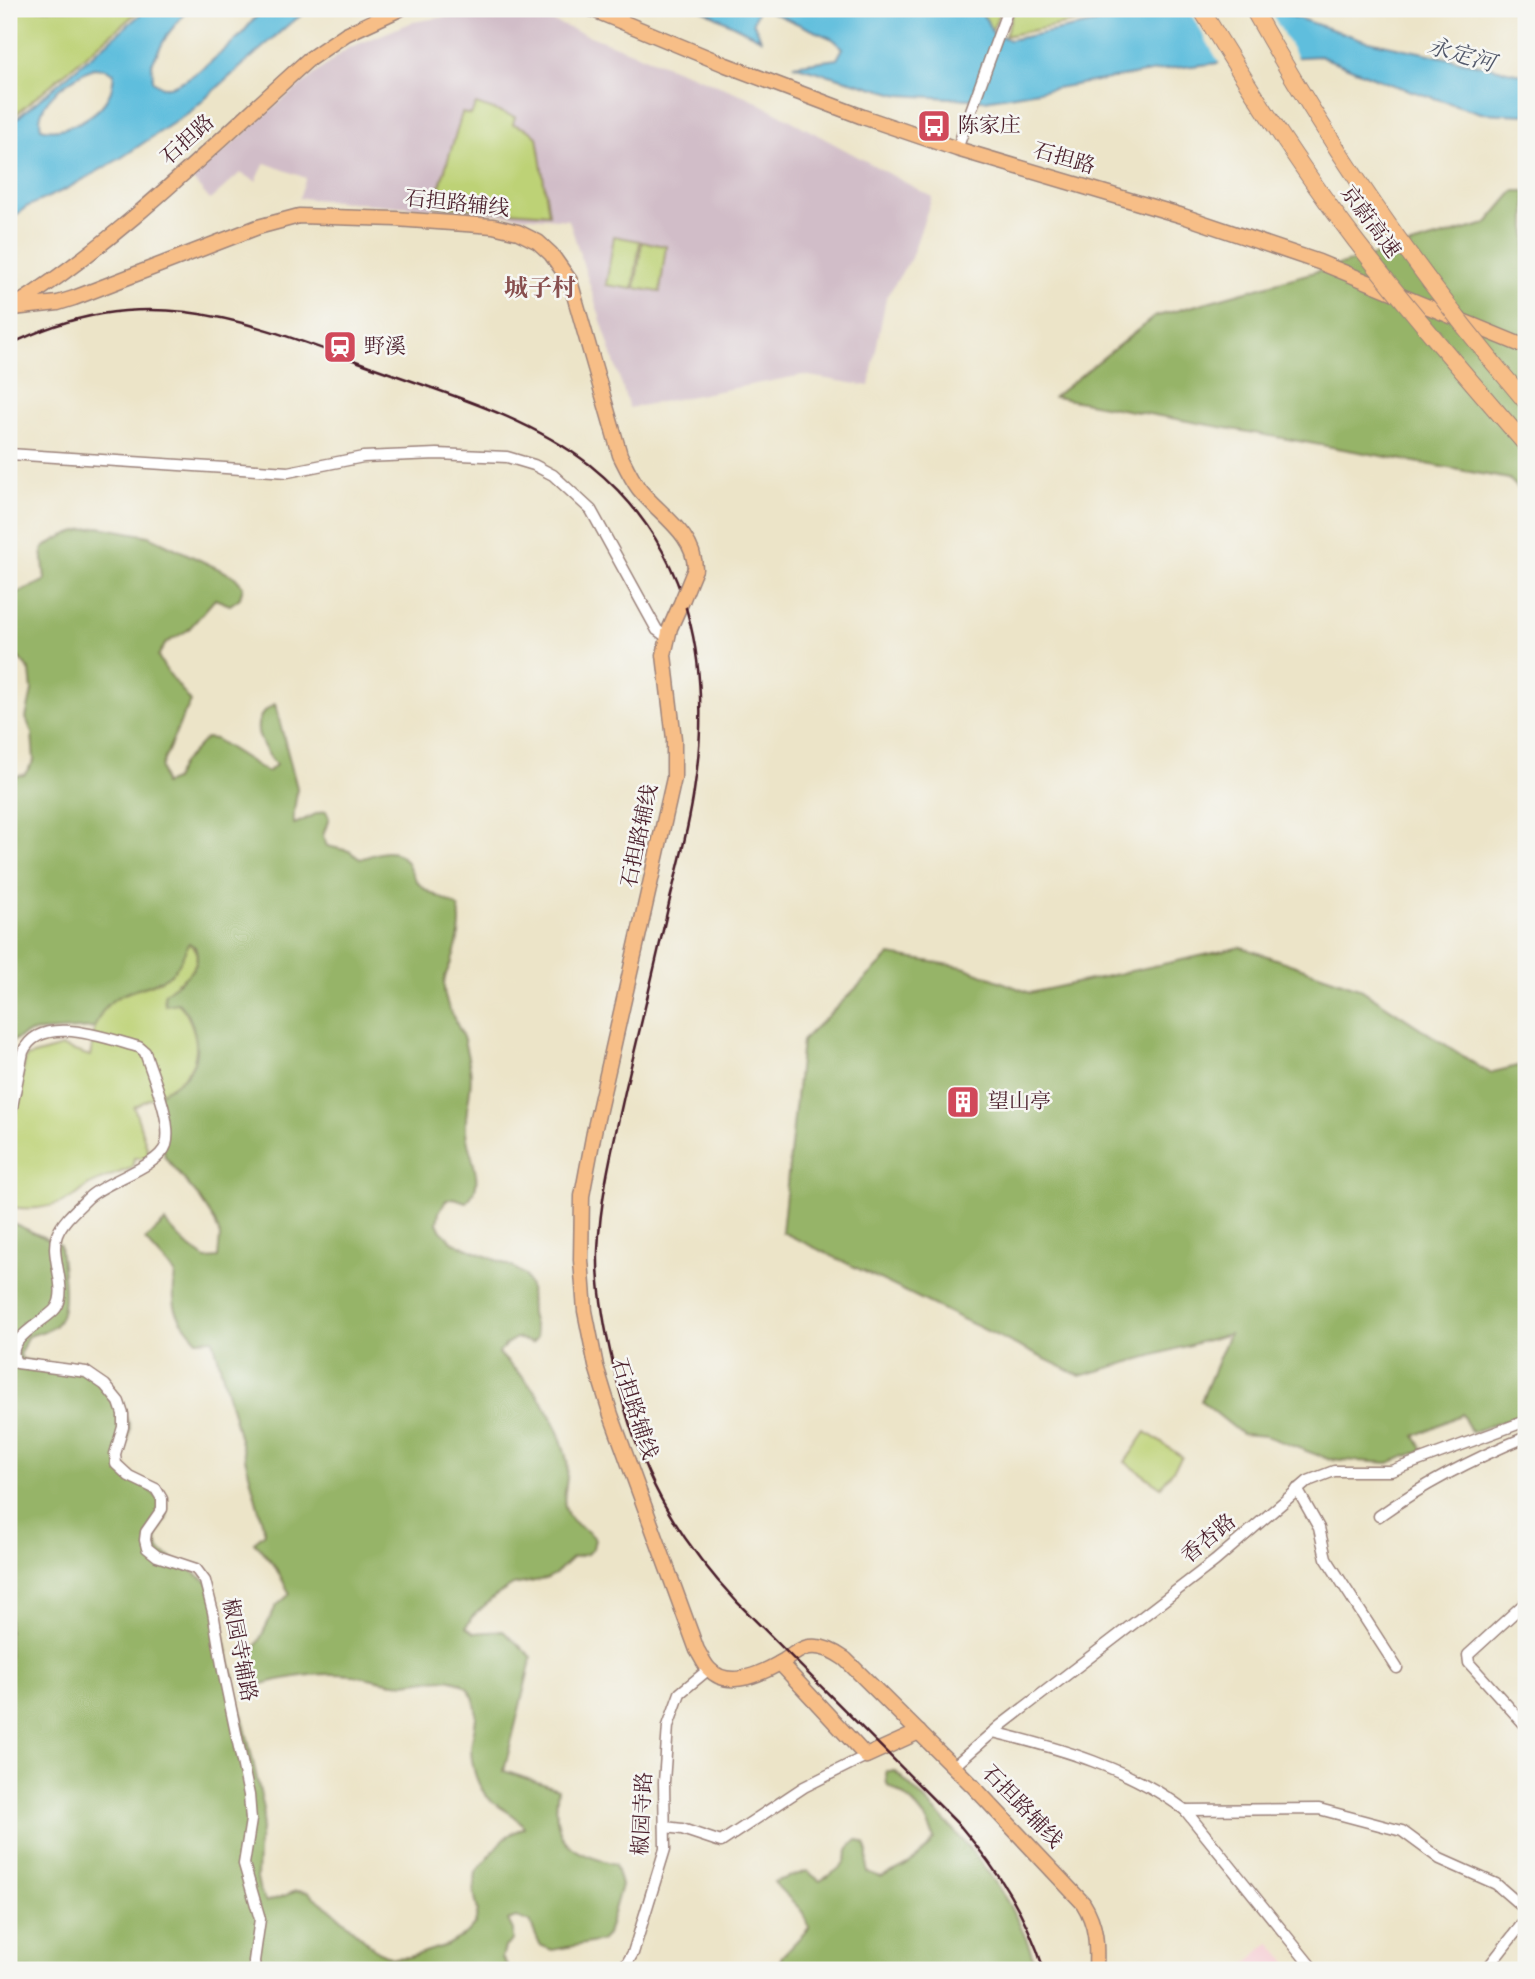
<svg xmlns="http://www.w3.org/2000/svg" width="1535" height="1979" viewBox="0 0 1535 1979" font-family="'Libre Bodoni','Noto Serif SC',serif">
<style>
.built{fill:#f6cfd5}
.industrial{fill:#d1bdc8}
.green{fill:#bdd276;stroke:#847850;stroke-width:2}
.forest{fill:#96b467;stroke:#706a49;stroke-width:2}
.water{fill:#5fbedd;stroke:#546e84;stroke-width:2;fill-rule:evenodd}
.pier{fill:#ece4c8}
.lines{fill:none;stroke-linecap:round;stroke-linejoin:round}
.minor-casing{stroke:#9b827a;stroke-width:13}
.major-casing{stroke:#9b827a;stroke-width:17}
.minor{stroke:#fff;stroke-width:10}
.major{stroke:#f7be87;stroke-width:14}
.rail{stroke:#4a1f2b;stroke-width:2.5}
.major-bridge-casing{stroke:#9b827a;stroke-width:17;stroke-linecap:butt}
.highway-bridge-casing{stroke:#9b827a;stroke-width:18;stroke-linecap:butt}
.major-bridge{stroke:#f7be87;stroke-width:14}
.highway-bridge{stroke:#f7be87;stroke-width:16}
.labels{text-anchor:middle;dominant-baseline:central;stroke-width:5;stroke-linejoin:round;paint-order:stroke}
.poi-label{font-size:21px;fill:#4a1f2b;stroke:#f6f6f2;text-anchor:start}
.street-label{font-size:21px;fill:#4a1f2b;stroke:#f6f6f2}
.water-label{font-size:23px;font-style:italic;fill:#515769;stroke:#f6f6f2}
.quarter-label{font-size:24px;font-weight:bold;fill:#884f4f;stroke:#f6f6f2}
</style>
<rect width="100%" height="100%" fill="#f6f6f2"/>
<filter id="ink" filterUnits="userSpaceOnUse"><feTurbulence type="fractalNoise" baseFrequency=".0143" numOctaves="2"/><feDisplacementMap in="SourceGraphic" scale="14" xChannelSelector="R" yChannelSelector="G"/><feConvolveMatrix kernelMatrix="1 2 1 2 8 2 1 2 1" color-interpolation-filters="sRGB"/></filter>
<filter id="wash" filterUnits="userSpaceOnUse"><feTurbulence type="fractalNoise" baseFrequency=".00686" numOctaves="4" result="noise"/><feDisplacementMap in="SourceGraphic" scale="28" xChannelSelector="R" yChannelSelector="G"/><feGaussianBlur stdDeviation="1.57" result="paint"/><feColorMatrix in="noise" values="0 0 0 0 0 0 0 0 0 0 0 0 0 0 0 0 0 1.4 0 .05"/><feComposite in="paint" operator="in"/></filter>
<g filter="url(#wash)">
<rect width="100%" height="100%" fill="#ece4c8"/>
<path class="built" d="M1270 1942 1293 1970H1240Z"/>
<path class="industrial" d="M476 12 533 14 748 97 932 197 911 258 886 298 869 386 803 375 629 408 569 220 299 198 306 178 265 163 256 181 240 173 210 200 192 179 286 97 348 48 413 22Z"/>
<g class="green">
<path d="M9 9H141L9 120Z"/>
<path d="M977 9H1002L991 32 986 19Z"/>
<path d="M1014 9H1123L1119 13 1005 36Z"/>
<path d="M476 104 515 117 513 124 529 130 537 137 549 214 434 206 462 113 471 115Z"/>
<path d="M614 236 640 241 633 289 606 285Z"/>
<path d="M642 242 666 246 660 292 635 288Z"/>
<path d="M189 943C206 955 191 976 177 983L178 1003C186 1010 191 1022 194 1032 207 1076 164 1090 134 1107L150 1157 134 1158 132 1168C118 1173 104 1178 91 1184 84 1187 80 1194 73 1197 54 1208 30 1210 9 1207V1136L26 1057 62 1047 90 1056C94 1042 92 1027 99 1014 114 988 148 992 169 975 179 967 183 954 189 943Z"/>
<path d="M1146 1432 1182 1457 1161 1487 1125 1462Z"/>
</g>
<g class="forest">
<path d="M1514 191H1526V496L1509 479 1054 397 1154 317 1486 224Z"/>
<path d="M99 527 149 536 234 576 243 586 240 598 230 605 215 599 188 630 166 643 158 656 164 667 191 702 183 716 161 767 164 784 174 780 182 763 206 738 215 739 267 772 276 765C260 744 245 720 275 704L297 788C297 800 292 811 294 824 306 820 314 813 326 811L329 818 323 836 327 846 349 851 360 859C375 854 394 845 406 861 411 869 413 878 420 885 430 895 446 899 458 907 463 922 458 944 452 960 449 969 444 974 444 985 443 1005 458 1022 464 1040 466 1049 468 1058 470 1067 474 1089 464 1109 466 1131 467 1155 489 1182 466 1202L454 1198 446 1200 439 1212 437 1223 441 1231 454 1243 513 1267 525 1275 530 1287 531 1314 537 1337 532 1343 516 1338 506 1344 499 1353C509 1365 520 1373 529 1384 547 1405 562 1435 567 1461 571 1482 557 1499 570 1518 576 1527 589 1529 595 1539L593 1548 587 1554 572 1558 555 1574 546 1579 513 1585 494 1597 472 1617 466 1627 474 1633 503 1631 532 1657 504 1771 558 1789C550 1841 569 1853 615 1864L621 1885 607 1935 601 1941 552 1950 540 1945 530 1922 516 1917 508 1920 513 1930V1940L505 1947 502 1958 511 1970H9V1221L60 1245C61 1265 72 1314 53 1327 46 1332 35 1333 27 1337L20 1354 22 1359C42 1364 67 1366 86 1374 100 1379 128 1414 130 1428 130 1441 122 1453 123 1466L166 1505 167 1517 156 1537 159 1550 208 1582 214 1594 264 1809 258 1851 257 1878 260 1892 266 1902 297 1891 307 1892 333 1911 377 1951 393 1958 409 1957 447 1945 466 1934 475 1924 478 1911 474 1892 476 1872 504 1838 524 1827C514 1809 490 1809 479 1784 474 1774 471 1759 471 1748 473 1729 481 1713 472 1695 458 1667 419 1685 394 1683 380 1681 366 1677 352 1675 321 1672 292 1676 262 1684L255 1678 253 1656 256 1647 276 1606 290 1594 273 1563 254 1542 265 1533 213 1339 197 1340C174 1315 171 1306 175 1273L145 1240 165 1222 186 1245 206 1259 218 1258 220 1236 215 1222 198 1196 165 1157 154 1096C167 1089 182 1083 190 1070 202 1051 195 1017 178 1003L165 1005 164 995C177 980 205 971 195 947L189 943C183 954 179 969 168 976 137 996 111 984 94 1028L30 1032 9 1043V771L14 776 24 775 34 761 32 733 26 718 32 691 30 671 18 657 9 652V598C20 589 33 588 45 580L42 549C59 536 78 529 99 527Z"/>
<path d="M1241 947 1359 988 1489 1073 1526 1064V1414L1471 1432 1462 1414 1415 1436 1423 1450 1388 1463 1328 1459 1266 1436 1242 1434 1201 1401 1229 1334 1080 1376 782 1232 802 1041 890 955 963 967 1030 993Z"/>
<path d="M886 1771H895C955 1829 1014 1888 1037 1970H776L782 1956 809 1928C806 1908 786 1898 774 1882L807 1871 820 1881C828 1876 837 1872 843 1864 850 1853 844 1851 857 1840L865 1844 868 1853 867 1872 881 1877C903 1868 921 1859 934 1839 928 1815 909 1797 887 1785Z"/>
</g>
<g class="water">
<path d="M147 9H188L167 35 152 63 153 81 162 87H170L185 80 205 67 240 36 255 18 266 9H310L288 25 191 111 121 158 66 189 26 207 9 221V125ZM93 68 106 69 114 73C113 80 113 89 109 95 99 116 64 135 41 128 34 101 71 78 93 68Z"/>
<path d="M701 9H758L753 22 761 39Z"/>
<path d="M764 9H977L986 19 992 32 1009 40 1121 18 1129 9H1169L1171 12 1204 9H1270L1364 40 1526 75V115L1481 113 1393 85 1320 56 1246 60 1174 68 985 100 900 95 793 65 837 59 843 48 833 39Z"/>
</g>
<path class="pier" d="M1188 9H1269L1299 61 1221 66Z"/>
</g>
<g filter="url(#ink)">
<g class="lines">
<defs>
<g id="minor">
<path d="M957 149 1008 9"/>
<path d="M9 454 288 472 363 457 437 454 507 457 534 465 553 475 591 510 657 630 668 638"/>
<path d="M9 1122 23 1052C40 1012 108 1039 139 1047L145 1052C152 1075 173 1122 166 1145 159 1167 105 1181 88 1198 77 1209 63 1220 57 1235 49 1256 69 1290 56 1308 47 1321 0 1340 17 1363L86 1372 105 1385 119 1402 123 1414V1427L115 1454 116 1464 129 1476 156 1489 162 1499V1509L146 1532 145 1540 147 1548 157 1556 196 1569 205 1581 213 1612 223 1671 249 1795 251 1820 244 1864 260 1919 254 1961 255 1970"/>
<path d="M1297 1489 1319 1528 1326 1558 1397 1668"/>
<path d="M1379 1516C1424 1484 1475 1458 1526 1437"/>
<path d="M1526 1602 1468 1655 1469 1663 1526 1726"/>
<path d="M993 1732C1059 1748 1130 1768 1185 1810L1314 1970"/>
<path d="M953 1767 1000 1726 1215 1561 1308 1481 1334 1471H1391L1526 1421"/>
<path d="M1185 1810 1319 1809 1402 1831 1440 1859 1496 1884 1526 1910"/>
<path d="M665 1827 682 1829 721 1842 804 1787 866 1756"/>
<path d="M623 1970 633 1953 665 1849 664 1782 668 1726 680 1693 709 1669"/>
<path d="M1486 1970 1526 1919"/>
</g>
<g id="major">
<path d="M591 9 726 65 863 117 957 149 1183 216 1319 262 1526 347"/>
<path d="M15 306C123 237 213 145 308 60L346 34 400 9"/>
<path d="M13 308 58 303 74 298 258 227 299 216 396 219 493 226 518 232 538 242 551 254 570 281 620 455C626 467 631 478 639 489 659 514 695 534 695 569"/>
<path d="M682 601 670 628 664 655 674 739V778L594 1132 582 1196 581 1260 585 1311 596 1366 611 1415 697 1650C701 1656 704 1664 709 1669 729 1691 765 1672 785 1660 792 1655 801 1648 809 1647 822 1645 834 1651 845 1659L973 1786 1083 1903C1097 1925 1097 1945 1096 1970"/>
<path d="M780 1663 866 1756 919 1732"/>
</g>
</defs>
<use href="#minor" class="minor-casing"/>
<use href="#major" class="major-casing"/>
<use href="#minor" class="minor"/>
<use href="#major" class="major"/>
<path class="rail" d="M9 345C144 278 242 319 372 367 447 394 527 416 590 465 692 547 713 668 694 791 689 827 679 863 670 899 656 962 641 1024 626 1087 614 1141 600 1196 598 1251 597 1284 603 1319 610 1351 633 1456 664 1524 737 1602L961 1827C999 1872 1026 1914 1044 1970"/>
<defs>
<path id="major-bridge" d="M682 601 695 569"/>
<g id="highway-bridge">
<path d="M1201 9C1249 88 1299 166 1355 240 1409 310 1468 378 1526 445"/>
<path d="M1253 9C1331 149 1422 280 1526 402"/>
</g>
</defs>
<use href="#major-bridge" class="major-bridge-casing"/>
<use href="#highway-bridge" class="highway-bridge-casing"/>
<use href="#major-bridge" class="major-bridge"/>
<use href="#highway-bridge" class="highway-bridge"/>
</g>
</g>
<defs>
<symbol id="bus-square" viewBox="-11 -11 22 22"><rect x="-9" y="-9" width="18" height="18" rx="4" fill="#d1495b" stroke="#f6f6f2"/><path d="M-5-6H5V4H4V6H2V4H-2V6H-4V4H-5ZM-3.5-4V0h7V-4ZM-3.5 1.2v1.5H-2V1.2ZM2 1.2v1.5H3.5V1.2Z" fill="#fff"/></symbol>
<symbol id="station-square" viewBox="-11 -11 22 22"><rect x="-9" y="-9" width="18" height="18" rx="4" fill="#d1495b" stroke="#f6f6f2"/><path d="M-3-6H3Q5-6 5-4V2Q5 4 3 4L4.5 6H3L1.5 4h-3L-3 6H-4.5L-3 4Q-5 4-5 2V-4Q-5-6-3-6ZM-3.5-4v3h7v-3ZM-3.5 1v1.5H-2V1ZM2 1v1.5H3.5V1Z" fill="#fff"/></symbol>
<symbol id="building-square" viewBox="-11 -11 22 22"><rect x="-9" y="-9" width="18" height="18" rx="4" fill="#d1495b" stroke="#f6f6f2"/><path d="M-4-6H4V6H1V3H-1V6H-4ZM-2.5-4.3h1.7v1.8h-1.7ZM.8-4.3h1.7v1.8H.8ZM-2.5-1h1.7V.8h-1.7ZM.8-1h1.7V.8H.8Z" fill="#fff"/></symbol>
</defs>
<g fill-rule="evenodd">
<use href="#bus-square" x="915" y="107" width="38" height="38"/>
<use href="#station-square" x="321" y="328" width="38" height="38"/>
<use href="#building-square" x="944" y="1083" width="38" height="38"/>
</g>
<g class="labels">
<g class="poi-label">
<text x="958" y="126">陈家庄</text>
<text x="364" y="347">野溪</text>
<text x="988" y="1102">望山亭</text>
</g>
<g class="street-label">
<text transform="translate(188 140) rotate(-42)">石担路</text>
<text transform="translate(1064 159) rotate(16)">石担路</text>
<text transform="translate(457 204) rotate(6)">石担路辅线</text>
<text transform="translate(1370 222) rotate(53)">京蔚高速</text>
<text transform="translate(640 836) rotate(-78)">石担路辅线</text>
<text transform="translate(634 1409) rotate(72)">石担路辅线</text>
<text transform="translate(1209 1539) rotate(-40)">香杏路</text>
<text transform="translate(239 1650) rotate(79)">椒园寺辅路</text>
<text transform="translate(1022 1807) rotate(46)">石担路辅线</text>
<text transform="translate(643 1814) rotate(-87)">椒园寺路</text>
</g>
<g class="water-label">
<text transform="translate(1461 55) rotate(16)">永定河</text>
</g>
<g class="quarter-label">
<text x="540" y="289">城子村</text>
</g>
</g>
<rect width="1535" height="1979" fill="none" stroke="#f6f6f2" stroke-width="35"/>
</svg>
